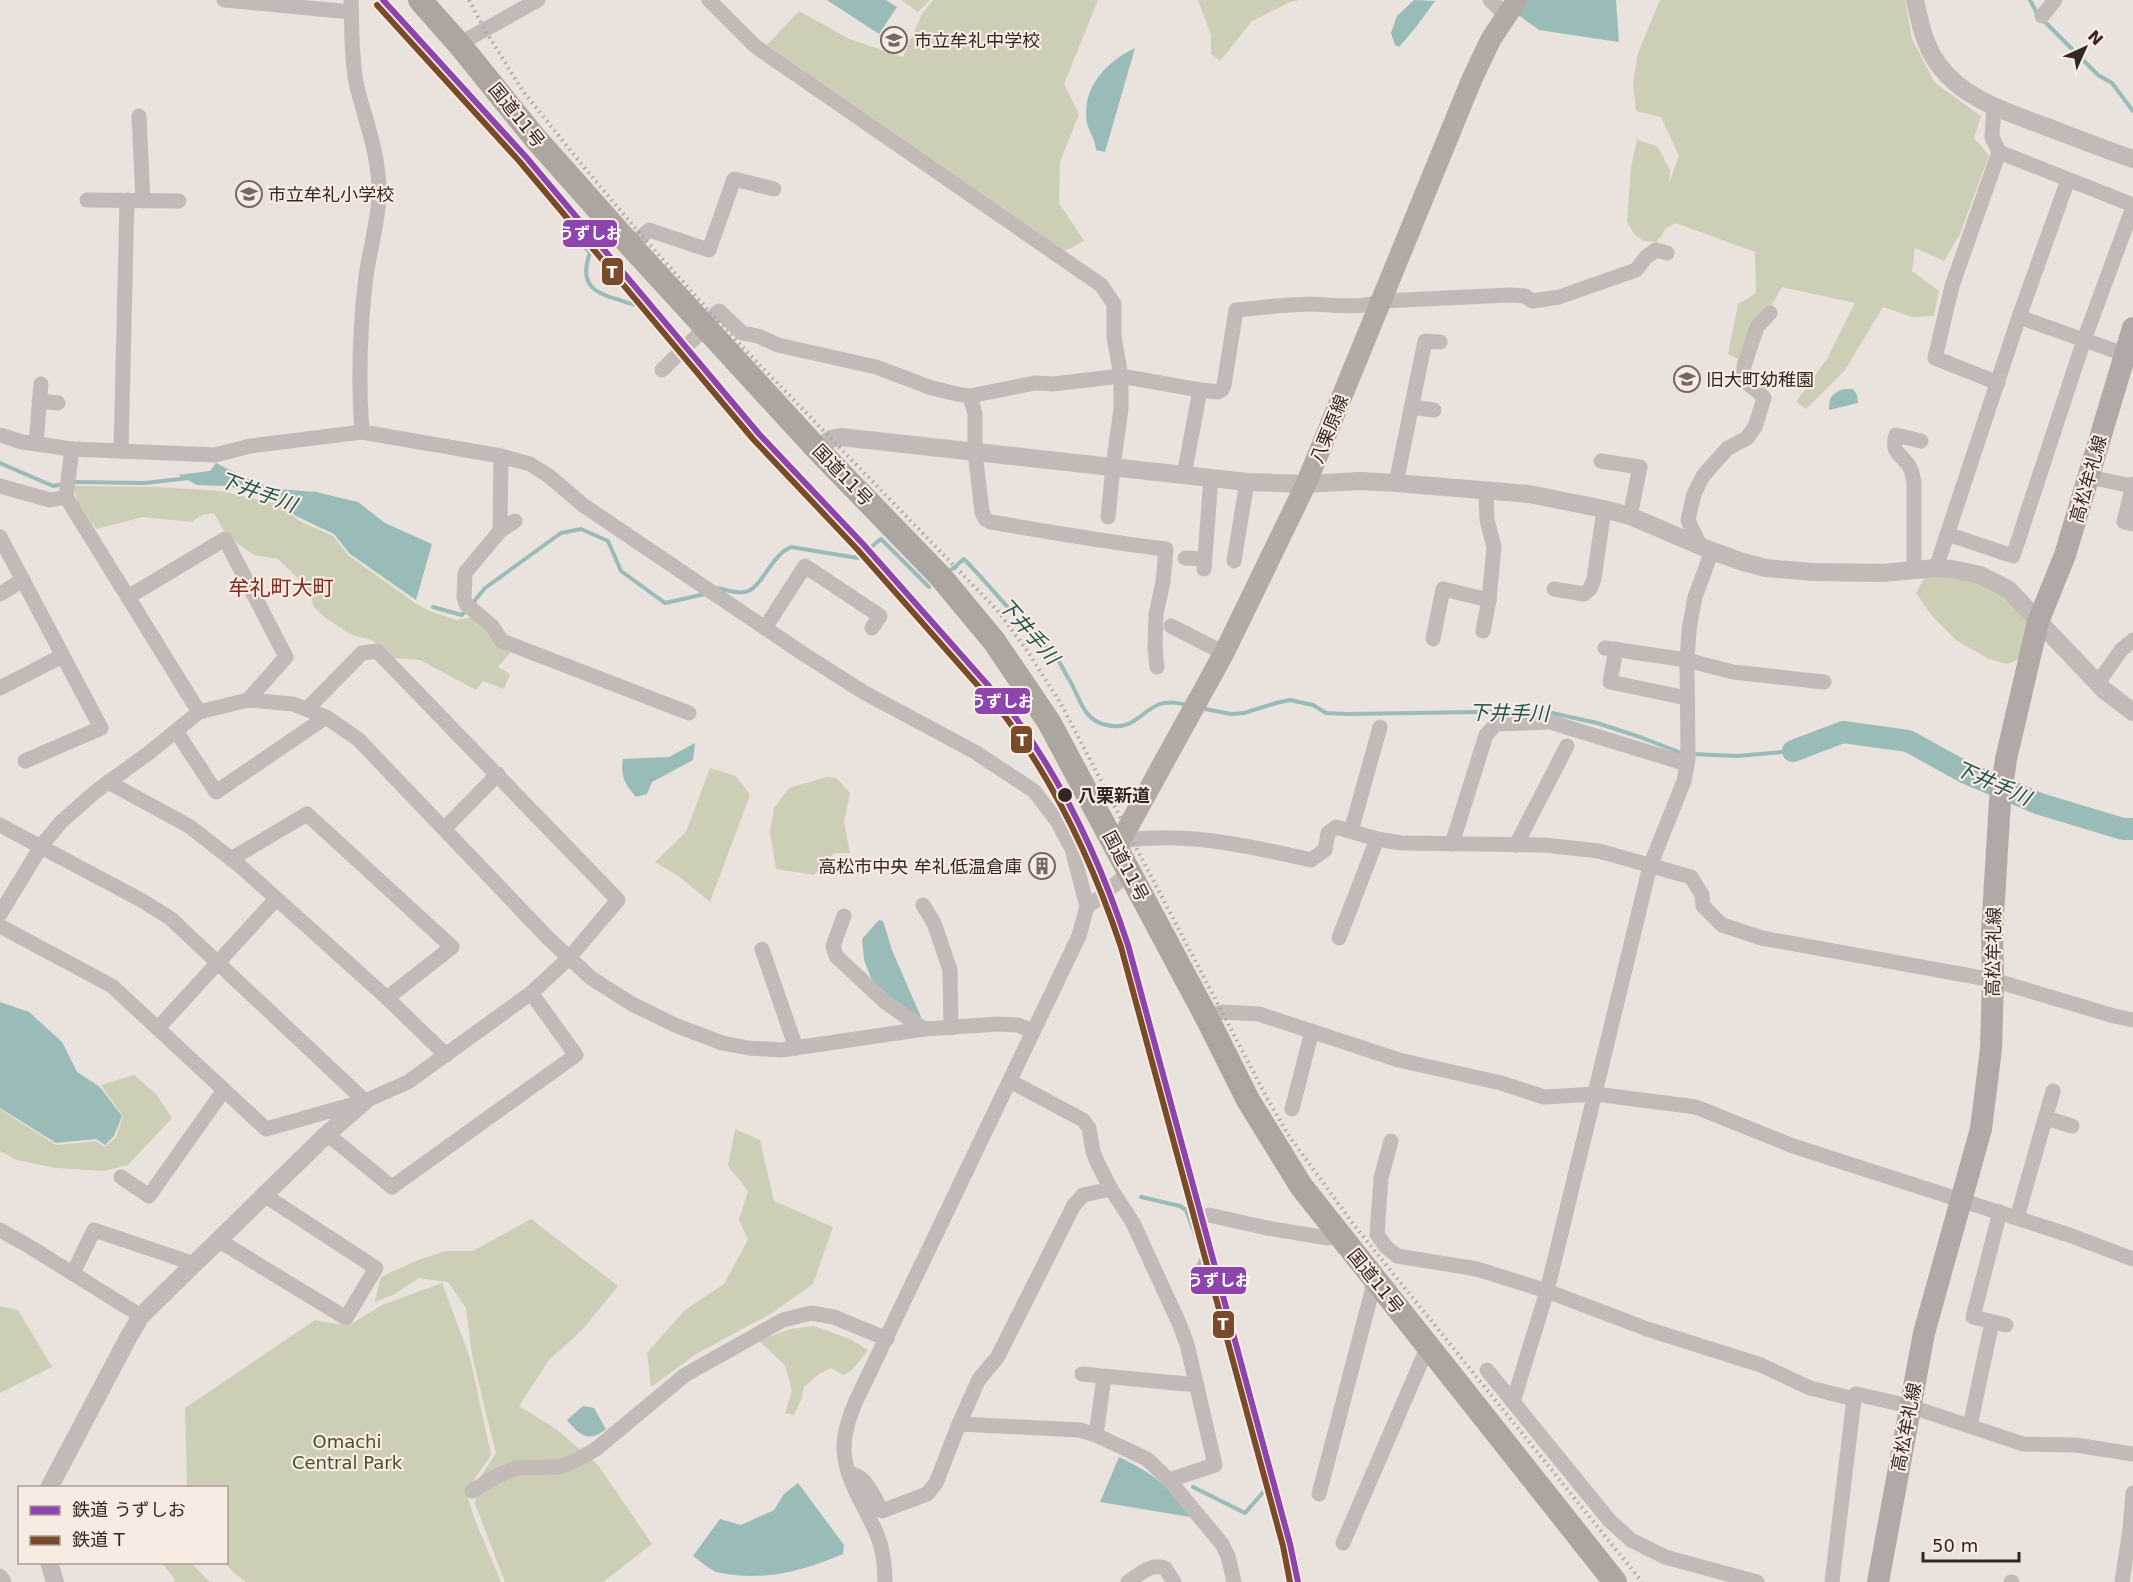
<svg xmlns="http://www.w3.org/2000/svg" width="2133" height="1582" viewBox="0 0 2133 1582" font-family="'DejaVu Sans','Noto Sans JP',sans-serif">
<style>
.green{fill:#cdceb6}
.water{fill:#99bcb8}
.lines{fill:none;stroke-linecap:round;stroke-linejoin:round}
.stream{stroke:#99bcb8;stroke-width:4}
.river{stroke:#99bcb8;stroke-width:22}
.minor{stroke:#c2bab6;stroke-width:15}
.tertiary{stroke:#c2bab6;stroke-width:18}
.secondary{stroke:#b3aaa6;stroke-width:21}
.primary{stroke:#b1a9a5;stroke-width:22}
.trunk{stroke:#ada5a0;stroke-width:24}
.rail{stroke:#aaa4a0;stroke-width:4;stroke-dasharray:1.5 4.5;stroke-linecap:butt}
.rail-1-casing{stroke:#f8ebe2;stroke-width:10}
.rail-2-casing{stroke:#f8ebe2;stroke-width:10}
.rail-1{stroke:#8e44ad;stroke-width:6}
.rail-2{stroke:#7a4b2a;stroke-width:6}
.stop-dot{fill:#332725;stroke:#f8ebe2;stroke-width:2}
.labels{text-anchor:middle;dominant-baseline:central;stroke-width:4.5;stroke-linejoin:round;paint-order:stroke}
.poi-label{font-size:18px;fill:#332725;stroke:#f8ebe2;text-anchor:start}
.street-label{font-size:18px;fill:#332725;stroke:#f8ebe2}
.stop-label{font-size:18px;font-weight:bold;fill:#332725;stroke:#f8ebe2;text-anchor:start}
.park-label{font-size:18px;fill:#475029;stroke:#f8ebe2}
.water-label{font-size:20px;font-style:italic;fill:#1b534f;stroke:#f8ebe2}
.quarter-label{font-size:21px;fill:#802a1f;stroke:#f8ebe2}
.line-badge{stroke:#f8ebe2;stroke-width:2}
.badge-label{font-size:16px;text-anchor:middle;font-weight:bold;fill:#fff}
</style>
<rect width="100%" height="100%" fill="#eae2dc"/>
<g class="green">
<path d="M901 0H930L918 12Z"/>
<path d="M933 0H1098L1064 84 1079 114 1060 162 1059 203 1084 241 1065 251 767 45 799 11 849 39 903 57 922 14Z"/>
<path d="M1198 0H1299L1290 2 1252 21 1220 61 1211 54V35Z"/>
<path d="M1660 0H1905L1912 39 1935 83 1981 116 1974 138 1989 155 1960 234 1944 261 1915 248 1912 271 1939 291 1934 316 1912 317 1883 307 1845 370 1806 409 1796 402 1827 359 1855 303 1782 287 1740 360 1728 354 1738 304 1756 293 1755 252 1676 223 1665 229 1662 235 1656 242 1644 241 1634 234 1627 222 1631 167 1637 140 1657 146 1670 170 1669 183 1679 156 1661 117 1636 111 1633 83 1638 53Z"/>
<path d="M73 486 157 487 221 491 277 504 301 522 333 536 348 555 415 603 430 611 456 620 472 617 491 629 510 653 498 667 510 674 504 689 483 681 476 690 420 660 394 658 374 641 350 634 327 619 314 607 306 586 278 559 254 555 231 539 222 528 214 513 202 515 192 522 143 517 96 529 78 503Z"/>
<path d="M1928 571H1951L2007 593 2028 620 2024 657 2007 664 1989 659 1956 640 1932 616 1916 593Z"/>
<path d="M710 768 736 776 750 795 710 902 680 877 655 862 686 832Z"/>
<path d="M827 777 836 778 850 793 844 822 850 853H834L814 875 776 869 770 832 774 808 789 788Z"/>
<path d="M134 1075 156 1094 172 1118 128 1165 103 1171 56 1168 17 1160 0 1151V1109L56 1145 96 1141 105 1147 116 1137 123 1116 101 1085Z"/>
<path d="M735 1129 760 1140 774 1201 833 1227 813 1284 772 1313 696 1354 651 1387 647 1353 685 1310 724 1284 748 1240 739 1220 748 1191 728 1166Z"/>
<path d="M531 1219 618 1286 582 1330 549 1360 519 1406 556 1429 598 1465 652 1544 603 1582H505L475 1504 477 1481 496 1454 472 1355 466 1308 448 1282 419 1278 393 1295 375 1302 381 1277 418 1260 446 1251H473Z"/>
<path d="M442 1283 470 1358 491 1455 466 1492 475 1520 501 1582H246L233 1572 226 1563V1488L187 1487 185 1408 315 1320 348 1326 382 1305Z"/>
<path d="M0 1306 18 1310 52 1367 0 1393Z"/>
<path d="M814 1326 852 1340 868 1350 852 1370 843 1375 831 1368 819 1374 804 1387 802 1398 794 1415 785 1413 792 1391 785 1365 759 1341 790 1329Z"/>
<path d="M162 1563H191L210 1582H174L175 1579Z"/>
</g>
<g class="water">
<path d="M827 0H886L897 7 879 34Z"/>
<path d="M1414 0 1435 1 1416 27 1399 47 1395 45 1391 33 1397 16Z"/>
<path d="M1527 0H1616L1619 42 1539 30 1517 14Z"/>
<path d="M1135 48 1105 152 1096 150C1095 137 1089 133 1087 123 1081 88 1106 62 1135 48Z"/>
<path d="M1844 389H1853L1857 395 1858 403 1829 410C1829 397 1832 393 1844 389Z"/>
<path d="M216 463 252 481 277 489 316 492 358 502 385 523 432 544 416 600 350 554 334 534 296 516 278 501 228 486 197 485 178 475 210 471Z"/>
<path d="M695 743 693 760 652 782 647 794 636 797C625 784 620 776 623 759L669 757Z"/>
<path d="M879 920 883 921 892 950 921 1017 918 1020 873 983 864 960 862 939Z"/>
<path d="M0 1002 29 1012 62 1042 77 1072 100 1087 122 1116 114 1136 105 1145 96 1139 56 1143 0 1108Z"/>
<path d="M583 1406 594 1408 606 1429C589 1443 580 1436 567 1420Z"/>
<path d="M1119 1457C1152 1473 1170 1486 1190 1517L1100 1502Z"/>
<path d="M798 1483 844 1545 843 1554C801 1572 762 1582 716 1572 708 1568 700 1561 693 1556L720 1519 741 1525 774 1510 784 1494Z"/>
</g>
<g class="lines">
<g class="stream">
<path d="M2030 0 2038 15"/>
<path d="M2043 20 2098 75 2112 83 2133 111"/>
<path d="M566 226 590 253C579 283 592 293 620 300 627 303 635 306 643 305"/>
<path d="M0 463 53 486 63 484"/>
<path d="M71 482 145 483 189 478"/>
<path d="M952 569 964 559C988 584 1009 609 1032 635 1039 642 1050 648 1056 657 1061 664 1065 673 1070 681 1080 698 1083 720 1106 725 1134 731 1138 713 1160 704 1169 701 1178 703 1187 705"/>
<path d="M717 588C724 589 737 594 745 592 762 589 770 556 791 547L858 558 881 539 929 587"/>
<path d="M472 604 485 588 561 533 581 529 608 541 621 571 665 603 705 594"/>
<path d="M433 607 462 615 467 609"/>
<path d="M1200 708 1231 714 1244 713 1276 703 1290 700 1313 705 1326 713 1347 714 1543 711 1597 723 1640 737 1684 754"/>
<path d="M1692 754 1737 756 1793 751"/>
<path d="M1141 1197 1180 1206 1186 1210 1203 1255 1198 1267"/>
<path d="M1193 1487 1245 1513 1266 1489"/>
</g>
<path class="river" d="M1793 751 1843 732 1908 741 1966 773 2040 804 2123 829H2133"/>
<g class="minor">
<path d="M224 0 351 12"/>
<path d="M351 0C352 28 351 59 357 87 366 122 380 158 379 195 378 222 370 249 366 276 360 327 358 381 362 432"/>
<path d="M709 0 755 46 1101 285 1114 304V337L1121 376V409L1113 467 1108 517"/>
<path d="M1490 0 1507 16"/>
<path d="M2042 16 2055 0"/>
<path d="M459 44 538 0"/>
<path d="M1994 106 1992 137 1999 152 2133 205"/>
<path d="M139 116 143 201"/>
<path d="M87 200 179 201"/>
<path d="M631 246 649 230 709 250 734 179 774 189"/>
<path d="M2019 317 2124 354"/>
<path d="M703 326 719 311 742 333 758 336 778 345 876 367 932 388 957 394 970 396 1035 383 1053 384 1121 376 1200 390 1218 392 1222 390 1224 385 1236 310C1261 308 1286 304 1312 304 1336 305 1358 309 1382 301L1510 295 1525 296 1532 301 1559 297 1636 270 1646 257 1656 250 1667 253"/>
<path d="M662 370 705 328"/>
<path d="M1998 383 1935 358 1952 286 1999 152"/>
<path d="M970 396 975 414V452L982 512 985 519 991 522C1049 532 1107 542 1166 549L1163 582 1156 614 1155 648 1157 667"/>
<path d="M39 401 58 403"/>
<path d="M1411 407 1434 410"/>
<path d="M0 435 22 442 72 449 215 455 250 446 362 432 501 456 530 464 549 476 583 505 805 655 865 693 975 752 1034 791 1057 821 1072 849 1087 906 1079 936 855 1403C849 1418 844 1432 844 1449 845 1479 864 1505 876 1532 883 1548 885 1565 885 1582"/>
<path d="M36 444 41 384"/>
<path d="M72 449 66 497 199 712"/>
<path d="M121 451 127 200"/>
<path d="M1601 461 1640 467 1630 516"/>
<path d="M1184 475 1200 390"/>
<path d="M2089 477 2132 486"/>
<path d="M1396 483 1425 341 1440 342"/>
<path d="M2133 484 2124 522 2133 524"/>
<path d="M0 486 50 500 66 497"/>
<path d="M515 521 500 531 465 573 464 597 466 604 492 626 502 641 689 713"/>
<path d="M500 531 501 456"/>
<path d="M1947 534 2013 556 2084 340 2133 207"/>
<path d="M0 537 101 728 25 761"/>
<path d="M1700 546 1688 520 1694 494 1703 476 1717 460 1728 448 1747 438 1755 427 1764 398C1758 390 1751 387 1744 380V366L1757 327 1770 313"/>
<path d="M1185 558 1204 559"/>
<path d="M1234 561 1247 482"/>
<path d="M1936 568 2019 317 2068 180"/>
<path d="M1204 569 1211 478"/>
<path d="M1914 570V481C1912 475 1912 470 1909 466 1900 452 1891 454 1896 435L1921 441"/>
<path d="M1554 589 1584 594 1590 589 1594 579 1604 509"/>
<path d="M0 594 23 580"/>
<path d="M128 597 225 539 286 657 248 700"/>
<path d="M1171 626 1224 653"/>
<path d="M765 628 805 566 880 616 872 628"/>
<path d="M1483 631 1489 600 1494 547 1487 520 1486 491"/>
<path d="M1433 639 1443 589 1489 600"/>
<path d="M1605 648 1687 660 1733 672 1824 682"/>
<path d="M1616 649 1610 682 1687 698"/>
<path d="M2098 683 2121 650 2133 640"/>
<path d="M0 688 62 656"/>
<path d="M176 731 216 792 326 717"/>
<path d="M108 782 189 826 239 865 387 998 446 1055"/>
<path d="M0 825 141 900 170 918 365 1101"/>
<path d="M444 829 498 774"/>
<path d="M1351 831 1380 727"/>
<path d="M1122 841C1185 831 1250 846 1311 860L1325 850 1328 833 1336 827 1377 839 1401 843 1544 845 1599 851 1691 877 1702 895 1703 906 1722 925 1762 938 1993 980 2114 1016 2133 1020"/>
<path d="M1452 844 1486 735 1496 724 1550 722 1687 764"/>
<path d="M1516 845 1567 746"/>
<path d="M231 859 307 814 452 947 387 998"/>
<path d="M923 905 934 923 950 970 951 1028"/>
<path d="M1087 906C1103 898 1114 882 1130 874"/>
<path d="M0 914 42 845 61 822 95 792 150 752 199 712 248 700 293 704 326 717 358 739 548 938 591 978 632 1004 675 1025 722 1043 749 1048 781 1050 924 1029 998 1024 1018 1025 1033 1031"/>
<path d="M844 916 833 946 836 956 885 1002 924 1029"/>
<path d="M0 926 112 986 266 1129 365 1101 408 1082 531 993 569 958 618 900 377 651 362 653 307 709"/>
<path d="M1339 938 1377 839"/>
<path d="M762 949 796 1048"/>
<path d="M1206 1016 1223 1012 1259 1014 1399 1060 1501 1083 1544 1097 1595 1094 1696 1107 1793 1146 2069 1235 2133 1259"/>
<path d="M158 1028 276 899"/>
<path d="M1292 1109 1312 1031"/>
<path d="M2046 1118 2072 1126"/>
<path d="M327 1134 392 1187 576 1055 531 993"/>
<path d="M1391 1141 1381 1178 1377 1234 1386 1247 1397 1256 1477 1269 1547 1291 1647 1329 1761 1365 1810 1388 1854 1399 1856 1394 1909 1406 2023 1444 2076 1445 2133 1454"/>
<path d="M121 1177 149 1196 224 1090"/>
<path d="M2000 1212 1973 1317 2006 1325"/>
<path d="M1209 1215 1267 1228 1328 1238 1338 1234"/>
<path d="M2017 1218 2053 1091"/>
<path d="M0 1230 27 1245 141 1316"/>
<path d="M218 1240 346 1318 376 1268 264 1195"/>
<path d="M73 1273 94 1230 195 1264"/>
<path d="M1487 1370 1609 1520 1631 1540 1665 1557 1757 1582"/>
<path d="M1082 1374 1197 1385"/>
<path d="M1513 1402 1547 1291 1650 866 1684 781 1688 759 1687 660 1689 630 1695 597 1712 551"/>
<path d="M959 1424 979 1379 997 1358 1074 1205 1083 1195 1111 1189"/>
<path d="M1970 1426 1992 1322"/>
<path d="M1096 1435 1104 1377"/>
<path d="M850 1474C866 1474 874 1498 882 1511L927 1494 936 1483 959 1424 1080 1430 1096 1435 1147 1459 1169 1480 1215 1465 1187 1344 1179 1323 1133 1223 1111 1189 1098 1164 1093 1152 1089 1128 1083 1120 1010 1081"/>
<path d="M1169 1480 1222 1544 1228 1556 1234 1582"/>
<path d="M472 1491 499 1475 517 1468 558 1467 577 1460 596 1449 685 1375 783 1320 811 1313 834 1317 887 1339"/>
<path d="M1319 1494 1372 1291V1277"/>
<path d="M1343 1543 1428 1346"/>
<path d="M0 1576 4 1582"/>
<path d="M1128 1582C1140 1574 1151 1563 1165 1568L1174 1582"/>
<path d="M1832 1582 1854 1399"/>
<path d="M2011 1582H2012"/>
<path d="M2122 1582 2130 1529 2133 1493"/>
</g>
<g class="tertiary">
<path d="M1915 0C1920 22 1924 45 1938 64 1964 100 2008 112 2047 127 2076 138 2104 149 2133 159"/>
<path d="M817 449 831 439 841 437 1247 482 1306 484 1360 481 1396 483 1529 494 1604 509 1630 516 1712 551 1743 562 1766 568 1813 572 1883 573 1936 568 1952 569 1980 575 2008 589 2104 690 2133 712"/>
<path d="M49 1488 128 1338 141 1316 327 1134 365 1101"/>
<path d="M49 1562 55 1582"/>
</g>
<path class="secondary" d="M1117 847 1224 653 1306 484 1472 79 1491 39 1517 0"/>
<path class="primary" d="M1878 1582 1924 1333 1981 1129 1991 1049 1993 980 1992 932 2000 801 2006 759 2038 622 2065 555 2133 328"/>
<path class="trunk" d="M420 0 459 44 535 138 631 246 817 449 940 576 994 641 1049 722 1206 1016 1248 1100 1301 1186 1615 1582"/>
<path class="rail" d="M469 0 485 30 522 90 583 166 642 236 726 330 997 610 1028 652 1061 704 1267 1098 1289 1136 1354 1225 1642 1582"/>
<defs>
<path id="rail-1" d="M383 0 526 157 759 434 863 544 1010 710C1064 782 1100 860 1128 945L1290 1544 1298 1582"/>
<path id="rail-2" d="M377 5 520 162 753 439 857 549 1004 715C1057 786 1093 863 1121 947L1283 1546 1290 1582"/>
</defs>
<use href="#rail-1" class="rail-1-casing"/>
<use href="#rail-2" class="rail-2-casing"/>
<use href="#rail-1" class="rail-1"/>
<use href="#rail-2" class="rail-2"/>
</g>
<defs>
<symbol id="school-ring" viewBox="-11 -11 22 22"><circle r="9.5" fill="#f8ebe2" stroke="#736865" stroke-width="1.5"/><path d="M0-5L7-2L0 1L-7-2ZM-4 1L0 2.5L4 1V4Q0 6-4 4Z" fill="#736865"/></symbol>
<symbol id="building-ring" viewBox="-11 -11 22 22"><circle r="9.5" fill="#f8ebe2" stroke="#736865" stroke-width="1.5"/><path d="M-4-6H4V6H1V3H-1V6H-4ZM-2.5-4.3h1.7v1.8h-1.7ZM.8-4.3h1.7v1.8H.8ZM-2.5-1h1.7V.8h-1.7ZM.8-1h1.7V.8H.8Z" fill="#736865"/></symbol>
</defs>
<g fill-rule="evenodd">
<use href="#school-ring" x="879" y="25" width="30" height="30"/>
<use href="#school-ring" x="234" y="179" width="30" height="30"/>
<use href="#school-ring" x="1672" y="364" width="30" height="30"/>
<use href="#building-ring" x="1027" y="851" width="30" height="30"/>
</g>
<circle class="stop-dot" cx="1065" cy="795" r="8"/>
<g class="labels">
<g class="poi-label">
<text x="914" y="40">市立牟礼中学校</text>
<text x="268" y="194">市立牟礼小学校</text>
<text x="1706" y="379">旧大町幼稚園</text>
<text x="1022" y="866" text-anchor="end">高松市中央 牟礼低温倉庫</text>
</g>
<g class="street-label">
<text transform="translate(517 115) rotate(51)">国道11号</text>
<text transform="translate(1329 429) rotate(-68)">八栗原線</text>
<text transform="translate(843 475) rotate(46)">国道11号</text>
<text transform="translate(2088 479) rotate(-74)">高松牟礼線</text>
<text transform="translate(1126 866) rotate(62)">国道11号</text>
<text transform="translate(1993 952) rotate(-89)">高松牟礼線</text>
<text transform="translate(1376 1281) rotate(51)">国道11号</text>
<text transform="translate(1906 1427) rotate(-79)">高松牟礼線</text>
</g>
<g class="stop-label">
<text x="1078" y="795">八栗新道</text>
</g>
<g class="park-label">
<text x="347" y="1441">Omachi<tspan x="347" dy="21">Central Park</tspan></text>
</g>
<g class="water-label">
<text transform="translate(258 492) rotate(20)">下井手川</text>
<text transform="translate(1029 631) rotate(49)">下井手川</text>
<text transform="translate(1509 713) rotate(1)">下井手川</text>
<text transform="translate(1993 783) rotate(24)">下井手川</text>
</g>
<g class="quarter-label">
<text x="281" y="588">牟礼町大町</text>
</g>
</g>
<g class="line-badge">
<rect x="562" y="219" width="56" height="29" rx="6" fill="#8e44ad"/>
<rect x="601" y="257" width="23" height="29" rx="6" fill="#7a4b2a"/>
<rect x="974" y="687" width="57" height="28" rx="6" fill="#8e44ad"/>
<rect x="1010" y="725" width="23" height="29" rx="6" fill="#7a4b2a"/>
<rect x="1190" y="1266" width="57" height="29" rx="6" fill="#8e44ad"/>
<rect x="1212" y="1310" width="23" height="29" rx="6" fill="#7a4b2a"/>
</g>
<g class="badge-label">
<text x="590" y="239">うずしお</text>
<text x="612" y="278">T</text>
<text x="1002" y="707">うずしお</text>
<text x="1022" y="746">T</text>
<text x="1219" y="1286">うずしお</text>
<text x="1223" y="1330">T</text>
</g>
<rect x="18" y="1486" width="210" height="78" fill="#f8ebe2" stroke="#a99d96" stroke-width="1.5"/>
<rect x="30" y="1506" width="30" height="9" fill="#8e44ad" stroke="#a99d96" stroke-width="1.5"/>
<text x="72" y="1516" font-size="18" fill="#332725">鉄道 うずしお</text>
<rect x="30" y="1536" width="30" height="9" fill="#7a4b2a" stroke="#a99d96" stroke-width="1.5"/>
<text x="72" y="1546" font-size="18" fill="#332725">鉄道 T</text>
<g transform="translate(2085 48) rotate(45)" stroke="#f8ebe2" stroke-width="4.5" paint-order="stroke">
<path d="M0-4.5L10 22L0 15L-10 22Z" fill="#332725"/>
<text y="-9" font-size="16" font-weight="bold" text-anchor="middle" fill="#332725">N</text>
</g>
<path d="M1923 1552v9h96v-9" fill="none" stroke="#332725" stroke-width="3"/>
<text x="1932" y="1552" font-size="18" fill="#332725" stroke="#f8ebe2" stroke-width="4.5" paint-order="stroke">50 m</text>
</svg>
